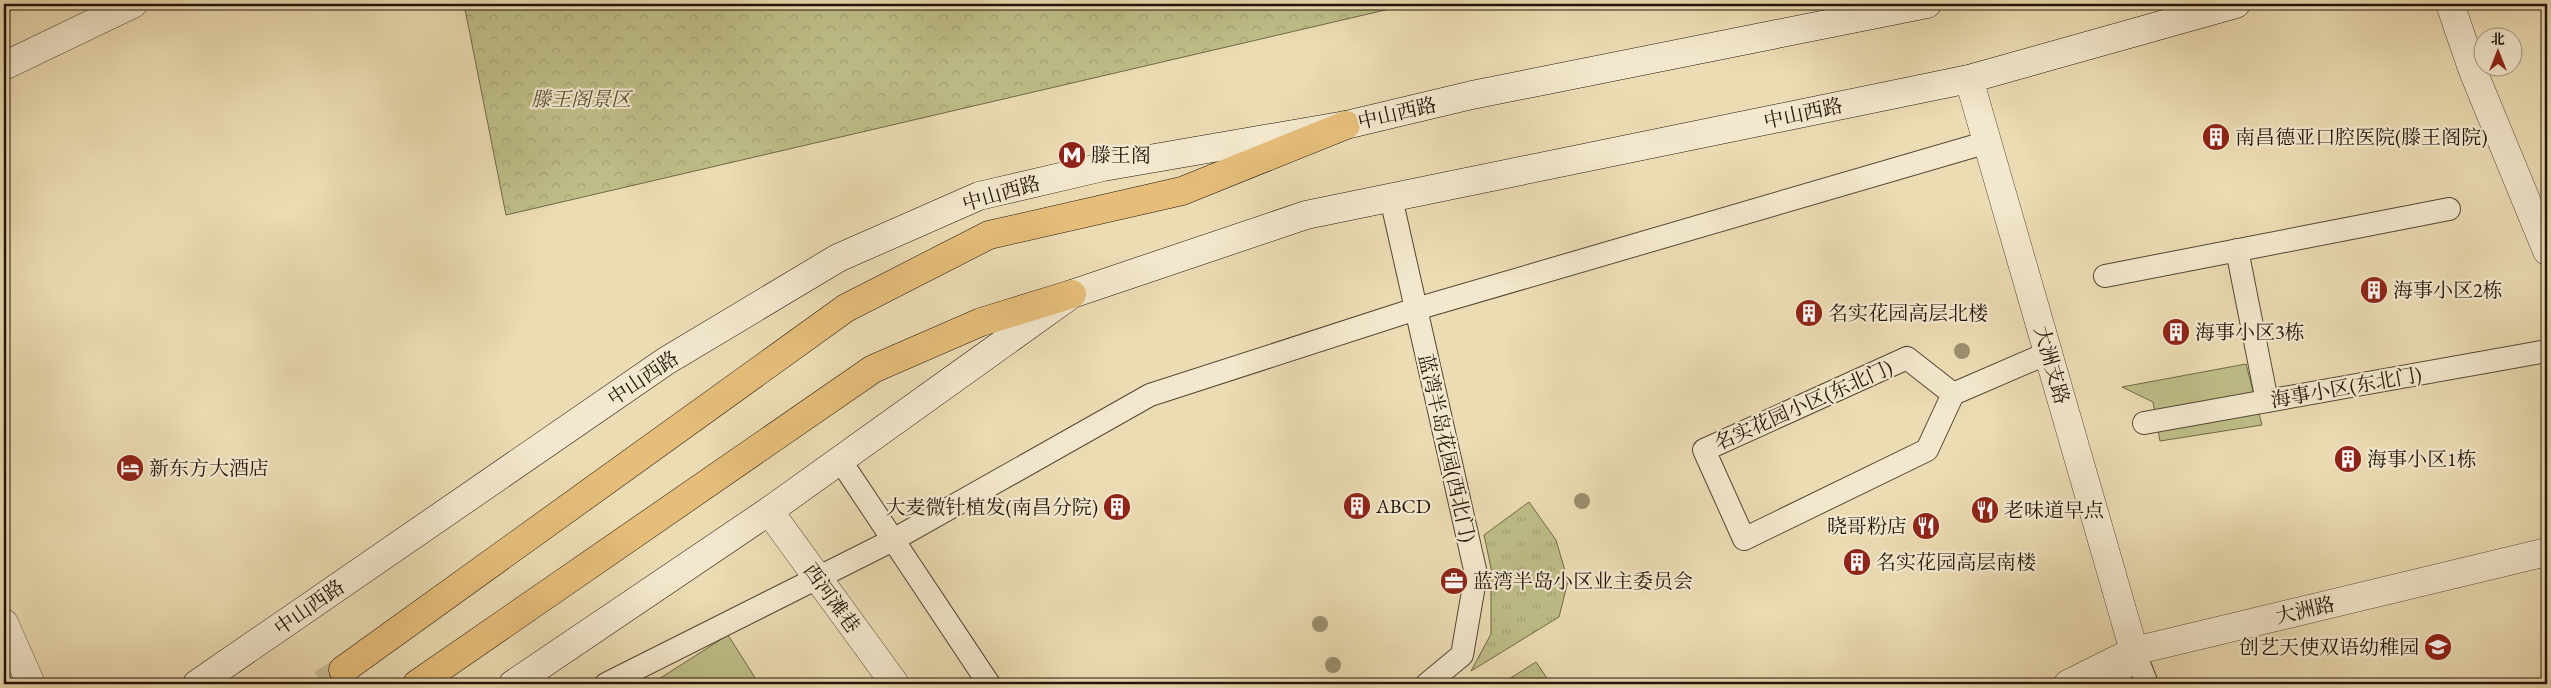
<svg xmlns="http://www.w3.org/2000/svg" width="2551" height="688" viewBox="0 0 2551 688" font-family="'EB Garamond','Noto Serif SC',serif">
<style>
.grass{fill:url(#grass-tufts);stroke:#6f6948}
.forest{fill:url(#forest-crowns);stroke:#6f6948}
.garden{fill:#bebe88;stroke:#6f6948}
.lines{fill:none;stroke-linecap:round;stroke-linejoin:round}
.primary-tunnel{stroke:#cdbe9a;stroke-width:28;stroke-dasharray:28 14;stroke-linecap:butt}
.service-casing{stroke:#534634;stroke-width:24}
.minor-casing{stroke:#534634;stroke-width:29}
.tertiary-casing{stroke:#534634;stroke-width:29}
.secondary-casing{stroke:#201409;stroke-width:29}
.primary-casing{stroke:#201409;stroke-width:29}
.service{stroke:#f3e8ce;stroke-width:22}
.minor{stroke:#f3e8ce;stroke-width:28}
.tertiary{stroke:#f3e8ce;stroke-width:28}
.secondary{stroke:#f3e8ce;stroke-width:28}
.primary{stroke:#e6be7a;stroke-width:28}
.tree{fill:#9a8f6e}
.labels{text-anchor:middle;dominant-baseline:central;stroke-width:4.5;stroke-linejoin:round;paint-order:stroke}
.park-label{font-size:20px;font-style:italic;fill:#575035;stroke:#f3e8ce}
.street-label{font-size:20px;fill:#201409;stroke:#f3e8ce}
.poi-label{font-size:20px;fill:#201409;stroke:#f3e8ce;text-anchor:start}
</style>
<defs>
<pattern id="grass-tufts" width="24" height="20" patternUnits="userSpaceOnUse" patternTransform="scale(1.25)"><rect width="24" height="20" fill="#bebe88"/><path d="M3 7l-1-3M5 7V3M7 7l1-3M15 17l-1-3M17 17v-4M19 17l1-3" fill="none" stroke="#a3a274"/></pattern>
<pattern id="forest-crowns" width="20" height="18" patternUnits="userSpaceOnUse" patternTransform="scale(1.25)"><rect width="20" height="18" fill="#bebe88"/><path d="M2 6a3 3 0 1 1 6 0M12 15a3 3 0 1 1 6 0" fill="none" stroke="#a3a274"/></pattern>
</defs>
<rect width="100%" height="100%" fill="#ecdcb3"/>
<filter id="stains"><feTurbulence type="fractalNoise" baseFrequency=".004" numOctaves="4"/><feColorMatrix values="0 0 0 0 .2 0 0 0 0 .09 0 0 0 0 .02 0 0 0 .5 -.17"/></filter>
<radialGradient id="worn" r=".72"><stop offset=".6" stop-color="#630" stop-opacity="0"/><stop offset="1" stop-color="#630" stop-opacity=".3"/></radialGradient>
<path class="grass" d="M1529 502 1556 540 1568 581 1559 617 1471 671 1491 634V568L1484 535Z"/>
<g class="forest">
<path d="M464 4H1411L506 215Z"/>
<path d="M1536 662 1551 684H1501Z"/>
</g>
<g class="garden">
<path d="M2246 364 2262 425 2160 441 2153 402 2122 387Z"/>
<path d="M728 635 759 684H651Z"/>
</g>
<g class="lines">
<path class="primary-tunnel" d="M322 684 343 670"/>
<defs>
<g id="service">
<path d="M1391 198 1476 574 1462 655 1427 684"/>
<path d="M2237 250 2267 401"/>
<path d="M2105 276 2449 209"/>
<path d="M1953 394 1927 450 1744 539 1704 450 1907 358 1953 394 2048 353"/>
<path d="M2144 423 2547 351"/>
<path d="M840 460 989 684"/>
<path d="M2134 651 2147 684"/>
<path d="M606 684 893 540 1150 395 1416 309 1988 142"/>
<path d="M2114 684 2134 651"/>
</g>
<g id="minor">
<path d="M4 66 133 4"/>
<path d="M1969 79 2134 651"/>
<path d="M4 623 31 684"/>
<path d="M2068 684 2134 651 2547 552"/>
</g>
<g id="tertiary">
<path d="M2450 4 2473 71 2547 251"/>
<path d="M769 511 895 684"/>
</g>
<g id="secondary">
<path d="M197 684 666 361 838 258 979 196 1103 167 1346 125 1472 95 1927 4"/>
<path d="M513 684 769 511 1072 294 1306 215 1969 79 2236 4"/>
</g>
<g id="primary">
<path d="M343 670 846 308 989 235 1182 191 1346 125"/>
<path d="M417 684 873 369 981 322 1072 294"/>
</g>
</defs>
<use href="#service" class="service-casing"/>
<use href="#minor" class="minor-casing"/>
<use href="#tertiary" class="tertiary-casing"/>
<use href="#secondary" class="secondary-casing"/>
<use href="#primary" class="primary-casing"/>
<use href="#service" class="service"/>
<use href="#minor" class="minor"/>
<use href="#tertiary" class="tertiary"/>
<use href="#secondary" class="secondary"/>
<use href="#primary" class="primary"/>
</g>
<g class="tree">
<circle cx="1962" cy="351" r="8"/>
<circle cx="1582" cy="501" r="8"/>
<circle cx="1320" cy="624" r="8"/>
<circle cx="1333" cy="665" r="8"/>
</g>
<defs>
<symbol id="building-disc" viewBox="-11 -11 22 22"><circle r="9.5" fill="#8f2418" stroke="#f3e8ce"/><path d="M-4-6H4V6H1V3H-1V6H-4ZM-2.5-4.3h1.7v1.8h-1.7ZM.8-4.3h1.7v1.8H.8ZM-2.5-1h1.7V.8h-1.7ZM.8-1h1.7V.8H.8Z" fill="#fff"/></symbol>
<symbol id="metro-disc" viewBox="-11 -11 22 22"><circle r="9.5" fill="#8f2418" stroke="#f3e8ce"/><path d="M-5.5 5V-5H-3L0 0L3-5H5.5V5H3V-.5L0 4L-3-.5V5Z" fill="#fff"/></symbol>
<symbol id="hotel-disc" viewBox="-11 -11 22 22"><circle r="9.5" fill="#8f2418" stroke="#f3e8ce"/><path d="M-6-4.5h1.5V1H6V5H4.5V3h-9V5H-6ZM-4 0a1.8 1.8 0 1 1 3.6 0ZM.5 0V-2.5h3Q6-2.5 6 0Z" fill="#fff"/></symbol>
<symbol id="restaurant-disc" viewBox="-11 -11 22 22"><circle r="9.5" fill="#8f2418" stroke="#f3e8ce"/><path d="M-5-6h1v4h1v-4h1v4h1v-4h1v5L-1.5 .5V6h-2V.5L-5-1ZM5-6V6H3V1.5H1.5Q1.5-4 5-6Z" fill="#fff"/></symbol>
<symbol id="office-disc" viewBox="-11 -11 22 22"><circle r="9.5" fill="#8f2418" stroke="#f3e8ce"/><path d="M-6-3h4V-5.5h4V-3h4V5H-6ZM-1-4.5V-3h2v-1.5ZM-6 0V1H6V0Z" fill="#fff"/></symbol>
<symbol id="school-disc" viewBox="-11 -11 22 22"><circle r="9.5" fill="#8f2418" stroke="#f3e8ce"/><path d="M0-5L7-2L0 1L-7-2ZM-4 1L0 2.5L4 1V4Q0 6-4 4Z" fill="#fff"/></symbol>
</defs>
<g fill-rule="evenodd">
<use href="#building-disc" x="2200" y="121" width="32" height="32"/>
<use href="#metro-disc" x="1056" y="139" width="32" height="32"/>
<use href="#building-disc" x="2358" y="274" width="32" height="32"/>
<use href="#building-disc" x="1793" y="297" width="32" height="32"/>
<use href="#building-disc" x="2160" y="316" width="32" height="32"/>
<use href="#building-disc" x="2332" y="443" width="32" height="32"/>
<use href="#hotel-disc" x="114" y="452" width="32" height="32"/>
<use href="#building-disc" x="1341" y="490" width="32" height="32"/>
<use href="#building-disc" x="1101" y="491" width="32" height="32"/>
<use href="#restaurant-disc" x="1969" y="494" width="32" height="32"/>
<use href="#restaurant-disc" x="1910" y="510" width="32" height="32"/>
<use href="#building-disc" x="1841" y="546" width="32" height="32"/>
<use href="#office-disc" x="1438" y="565" width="32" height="32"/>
<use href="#school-disc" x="2422" y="631" width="32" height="32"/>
</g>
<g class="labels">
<g class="park-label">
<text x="581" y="99">滕王阁景区</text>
</g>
<g class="street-label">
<text transform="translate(1397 113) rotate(-13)">中山西路</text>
<text transform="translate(1803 113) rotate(-12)">中山西路</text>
<text transform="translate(1001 193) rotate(-16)">中山西路</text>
<text transform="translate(2052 365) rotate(74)">大洲支路</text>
<text transform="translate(643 378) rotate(-34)">中山西路</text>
<text transform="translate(2346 387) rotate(-10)">海事小区(东北门)</text>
<text transform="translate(1803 405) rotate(-24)">名实花园小区(东北门)</text>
<text transform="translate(1447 448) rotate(77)">蓝湾半岛花园(西北门)</text>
<text transform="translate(832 598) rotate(54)">西河滩巷</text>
<text transform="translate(309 607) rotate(-35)">中山西路</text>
<text transform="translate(2305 610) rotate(-13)">大洲路</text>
</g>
<g class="poi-label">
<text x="2235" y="137">南昌德亚口腔医院(滕王阁院)</text>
<text x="1091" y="155">滕王阁</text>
<text x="2393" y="290">海事小区2栋</text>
<text x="1828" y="313">名实花园高层北楼</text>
<text x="2195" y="332">海事小区3栋</text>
<text x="2367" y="459">海事小区1栋</text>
<text x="149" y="468">新东方大酒店</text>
<text x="1376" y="506">ABCD</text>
<text x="1098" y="507" text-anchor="end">大麦微针植发(南昌分院)</text>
<text x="2004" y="510">老味道早点</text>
<text x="1907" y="526" text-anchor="end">晓哥粉店</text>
<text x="1876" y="562">名实花园高层南楼</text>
<text x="1473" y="581">蓝湾半岛小区业主委员会</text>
<text x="2419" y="647" text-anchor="end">创艺天使双语幼稚园</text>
</g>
</g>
<rect width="2551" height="688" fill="none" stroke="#ecdcb3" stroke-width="20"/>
<rect x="5" y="5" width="2541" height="678" fill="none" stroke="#201409" stroke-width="2.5"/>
<rect x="10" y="10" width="2531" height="668" fill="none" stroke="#201409"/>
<g transform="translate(2498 52)"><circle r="24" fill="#f3e8ce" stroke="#9f937f"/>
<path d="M0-4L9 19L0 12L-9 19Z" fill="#8f2418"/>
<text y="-8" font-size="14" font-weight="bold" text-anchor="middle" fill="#201409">北</text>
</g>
<rect width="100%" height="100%" filter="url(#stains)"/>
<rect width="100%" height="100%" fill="url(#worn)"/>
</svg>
